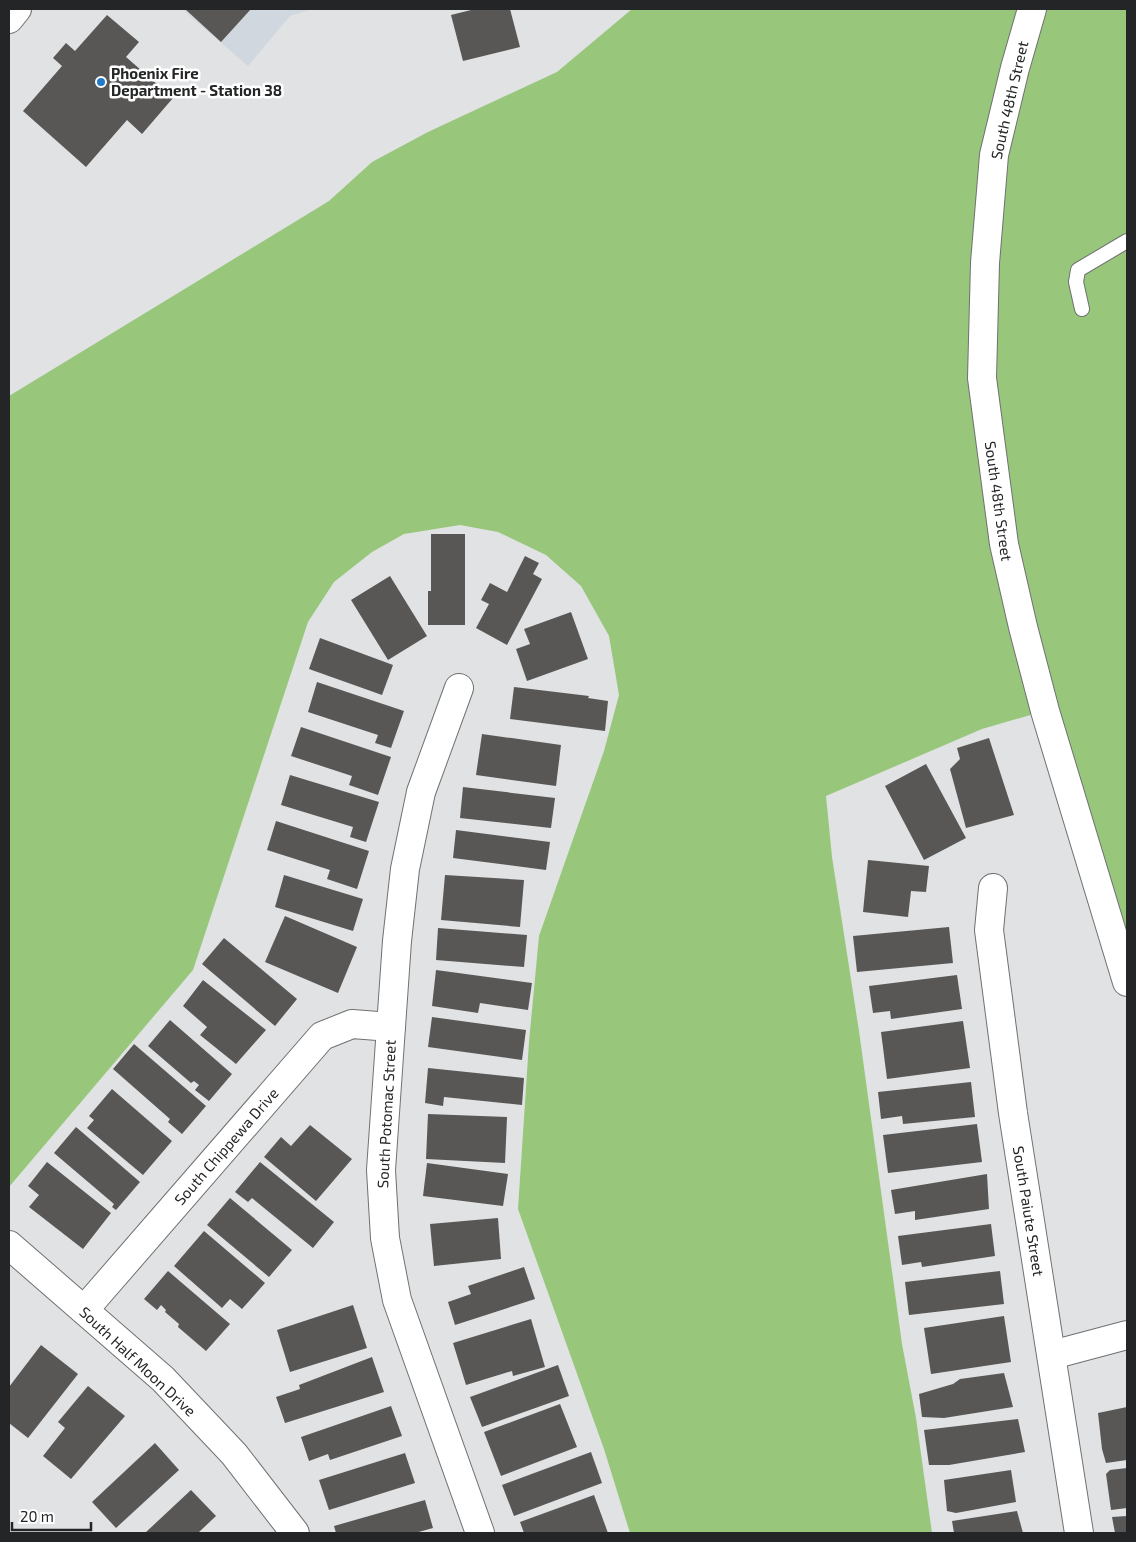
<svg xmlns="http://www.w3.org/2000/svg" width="1136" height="1542" viewBox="0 0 1136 1542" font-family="'Exo 2',sans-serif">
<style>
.built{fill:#d0d7de}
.green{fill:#98c77c}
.building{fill:#595756}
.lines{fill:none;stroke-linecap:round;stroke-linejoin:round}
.lane-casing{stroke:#6f7172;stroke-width:16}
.street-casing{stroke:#6f7172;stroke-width:30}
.secondary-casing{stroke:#6f7172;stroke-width:30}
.lane{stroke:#fff;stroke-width:14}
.street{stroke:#fff;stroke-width:28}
.secondary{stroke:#fff;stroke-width:28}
.poi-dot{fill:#207ac7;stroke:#fff;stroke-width:2}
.labels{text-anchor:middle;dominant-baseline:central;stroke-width:5;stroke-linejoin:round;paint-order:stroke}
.poi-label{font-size:15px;font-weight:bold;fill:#242526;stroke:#fff;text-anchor:start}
.street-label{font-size:15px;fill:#242526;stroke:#fff}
</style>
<rect width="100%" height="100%" fill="#e0e2e3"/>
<path class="built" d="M182 9H311L290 16 248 66Z"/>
<path class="green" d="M632 9H1127V982L1044 711 982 729 826 796 832 857 859 1031 902 1344 916 1418 932 1533H630L604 1449 518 1209 529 1042 539 936 604 751 619 695 609 636 581 586 546 555 498 532 460 525 404 534 372 552 334 582 308 622 193 970 9 1187V396L329 201 372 162 428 132 557 72Z"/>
<g class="building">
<path d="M185 9H251L221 42Z"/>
<path d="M475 9H510L520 47 463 61 451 15Z"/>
<path d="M107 15 139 42 126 57 173 98 142 134 127 120 86 167 23 111 62 66 53 58 66 43 75 51Z"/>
<path d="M431 534H465V625H428V591H431Z"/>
<path d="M525 556 539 563 533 574 542 579 507 645 476 628 489 604 481 600 490 583 507 592Z"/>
<path d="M390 576 427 636 388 660 351 600Z"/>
<path d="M571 612 588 659 527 681 516 649 530 644 524 629Z"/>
<path d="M320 638 393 665 382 695 309 669Z"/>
<path d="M317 682 404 711 391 748 375 743 378 735 308 712Z"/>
<path d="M514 687 589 696 588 698 608 701 605 731 510 719Z"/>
<path d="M301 727 391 757 378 795 349 785 352 776 291 756Z"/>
<path d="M482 734 561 745 556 786 476 775Z"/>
<path d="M989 738 1014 815 966 828 950 769 960 759 957 748Z"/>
<path d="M926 764 966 838 924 860 885 786Z"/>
<path d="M290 775 379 802 366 842 350 837 353 827 281 805Z"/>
<path d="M463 787 555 798 551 828 460 818Z"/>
<path d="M276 821 369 851 357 889 327 879 330 870 267 850Z"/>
<path d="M456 830 550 842 546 870 453 858Z"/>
<path d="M868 860 929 866 926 892 911 891 908 917 863 912Z"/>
<path d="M284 875 363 899 353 931 275 907Z"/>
<path d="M445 875 524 880 520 927 441 920Z"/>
<path d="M285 916 357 947 338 993 265 962Z"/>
<path d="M949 927 953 963 857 972 853 936Z"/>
<path d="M438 928 527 935 524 967 436 960Z"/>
<path d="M224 938 297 999 275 1026 202 964Z"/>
<path d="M436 970 532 983 528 1010 480 1003 478 1013 432 1006Z"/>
<path d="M957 975 962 1009 891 1019 890 1011 873 1013 869 986Z"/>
<path d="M203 980 266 1030 236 1064 200 1035 207 1027 183 1006Z"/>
<path d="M432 1017 526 1030 522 1060 428 1047Z"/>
<path d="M170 1020 232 1074 209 1101 195 1090 199 1085 194 1081 191 1083 148 1046Z"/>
<path d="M963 1021 970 1068 887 1079 881 1032Z"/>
<path d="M134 1044 206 1106 182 1134 168 1122 170 1119 113 1069Z"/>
<path d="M428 1068 524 1078 522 1105 444 1097 443 1106 425 1103Z"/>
<path d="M971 1082 975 1117 903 1124 902 1116 881 1119 878 1092Z"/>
<path d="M112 1089 172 1141 143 1175 87 1128 94 1120 89 1116Z"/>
<path d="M428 1114 507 1117 505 1163 426 1159Z"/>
<path d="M977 1124 982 1162 888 1173 883 1135Z"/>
<path d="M310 1125 352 1159 316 1201 264 1157 281 1137 291 1146Z"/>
<path d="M76 1127 140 1182 116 1210 112 1207 114 1204 54 1153Z"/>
<path d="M47 1162 111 1213 83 1249 29 1207 39 1195 28 1186Z"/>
<path d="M260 1162 334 1222 313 1248 252 1198 248 1202 235 1192Z"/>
<path d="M427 1163 508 1174 503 1206 423 1196Z"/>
<path d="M987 1174 989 1209 915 1220V1211L895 1214 891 1190Z"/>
<path d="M230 1198 292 1250 269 1277 207 1225Z"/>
<path d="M498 1218 501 1259 434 1266 430 1224Z"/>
<path d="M991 1224 995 1256 922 1267 921 1262 902 1265 898 1236Z"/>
<path d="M204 1231 265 1283 242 1309 230 1299 222 1308 174 1266Z"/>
<path d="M524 1267 535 1299 455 1325 448 1302 471 1294 468 1286Z"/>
<path d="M168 1271 230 1324 206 1351 178 1327 179 1324 165 1312 166 1310 161 1305 157 1310 144 1299Z"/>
<path d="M1000 1271 1004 1304 909 1315 905 1282Z"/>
<path d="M353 1305 367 1348 290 1372 277 1330Z"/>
<path d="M1004 1316 1011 1362 931 1374 924 1328Z"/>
<path d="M531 1319 545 1367 513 1376 512 1371 466 1385 453 1343Z"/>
<path d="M41 1345 78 1374 28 1438 9 1423V1387Z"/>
<path d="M372 1357 384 1392 285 1423 276 1397 300 1389 299 1385Z"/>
<path d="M558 1365 569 1396 482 1427 470 1397Z"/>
<path d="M1004 1373 1013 1407 944 1418 922 1417 919 1394 953 1384 960 1379Z"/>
<path d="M88 1386 125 1416 71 1479 43 1456 65 1428 58 1422Z"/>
<path d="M560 1404 577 1447 501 1476 484 1432Z"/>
<path d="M391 1406 402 1436 330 1460 328 1454 309 1461 301 1437Z"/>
<path d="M1127 1407V1460L1106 1463 1102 1449 1098 1413Z"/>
<path d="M1018 1419 1025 1452 949 1465H929L924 1430Z"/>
<path d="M155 1443 179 1470 116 1528 92 1502Z"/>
<path d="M591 1452 602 1483 514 1516 502 1485Z"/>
<path d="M405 1453 415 1483 329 1510 319 1480Z"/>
<path d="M1127 1468V1508L1111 1510 1106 1474 1110 1470Z"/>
<path d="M1011 1470 1016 1502 956 1513 947 1511 944 1480Z"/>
<path d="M191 1490 216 1516 198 1533H145Z"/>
<path d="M594 1495 608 1533H524L520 1522Z"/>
<path d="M425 1500 433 1528 415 1533H336L334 1526Z"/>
<path d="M1017 1511 1023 1533H954L952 1521Z"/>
<path d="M1127 1516V1533H1115L1112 1517Z"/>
</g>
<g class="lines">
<defs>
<path id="lane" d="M1082 309 1076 282 1078 270 1127 241"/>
<g id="street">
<path d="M459 688 421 792 405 869 397 941 381 1170 385 1238 397 1300 480 1533"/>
<path d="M993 888 989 930 1013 1113 1079 1533"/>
<path d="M9 1245 163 1379 234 1454 295 1533"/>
<path d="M84 1310 322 1036 352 1024 391 1027"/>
<path d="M1052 1355 1127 1335"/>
</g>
<g id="secondary">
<path d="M1032 9 1015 68 994 155 985 263 982 378 1004 544 1023 627 1045 711 1127 982"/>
<path d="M9 19 17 9"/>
</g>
</defs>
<use href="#lane" class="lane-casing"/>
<use href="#street" class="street-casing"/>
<use href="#secondary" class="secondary-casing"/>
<use href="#lane" class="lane"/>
<use href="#street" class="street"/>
<use href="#secondary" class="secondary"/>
</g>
<circle class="poi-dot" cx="101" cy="82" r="5"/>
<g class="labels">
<g class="poi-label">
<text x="111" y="73">Phoenix Fire<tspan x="111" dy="17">Department - Station 38</tspan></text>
</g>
<g class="street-label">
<text transform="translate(1009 100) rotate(-77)">South 48th Street</text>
<text transform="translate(999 501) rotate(82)">South 48th Street</text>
<text transform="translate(386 1114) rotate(-87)">South Potomac Street</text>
<text transform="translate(226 1146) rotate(-49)">South Chippewa Drive</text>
<text transform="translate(1029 1211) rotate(81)">South Paiute Street</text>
<text transform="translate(138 1361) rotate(43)">South Half Moon Drive</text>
</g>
</g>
<rect width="1136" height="1542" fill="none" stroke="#242526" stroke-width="20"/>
<path d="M12 1522v8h79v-8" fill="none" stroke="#242526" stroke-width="2.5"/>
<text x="20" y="1522" font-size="15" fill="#242526" stroke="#ffffff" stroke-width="4" paint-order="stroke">20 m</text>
</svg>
